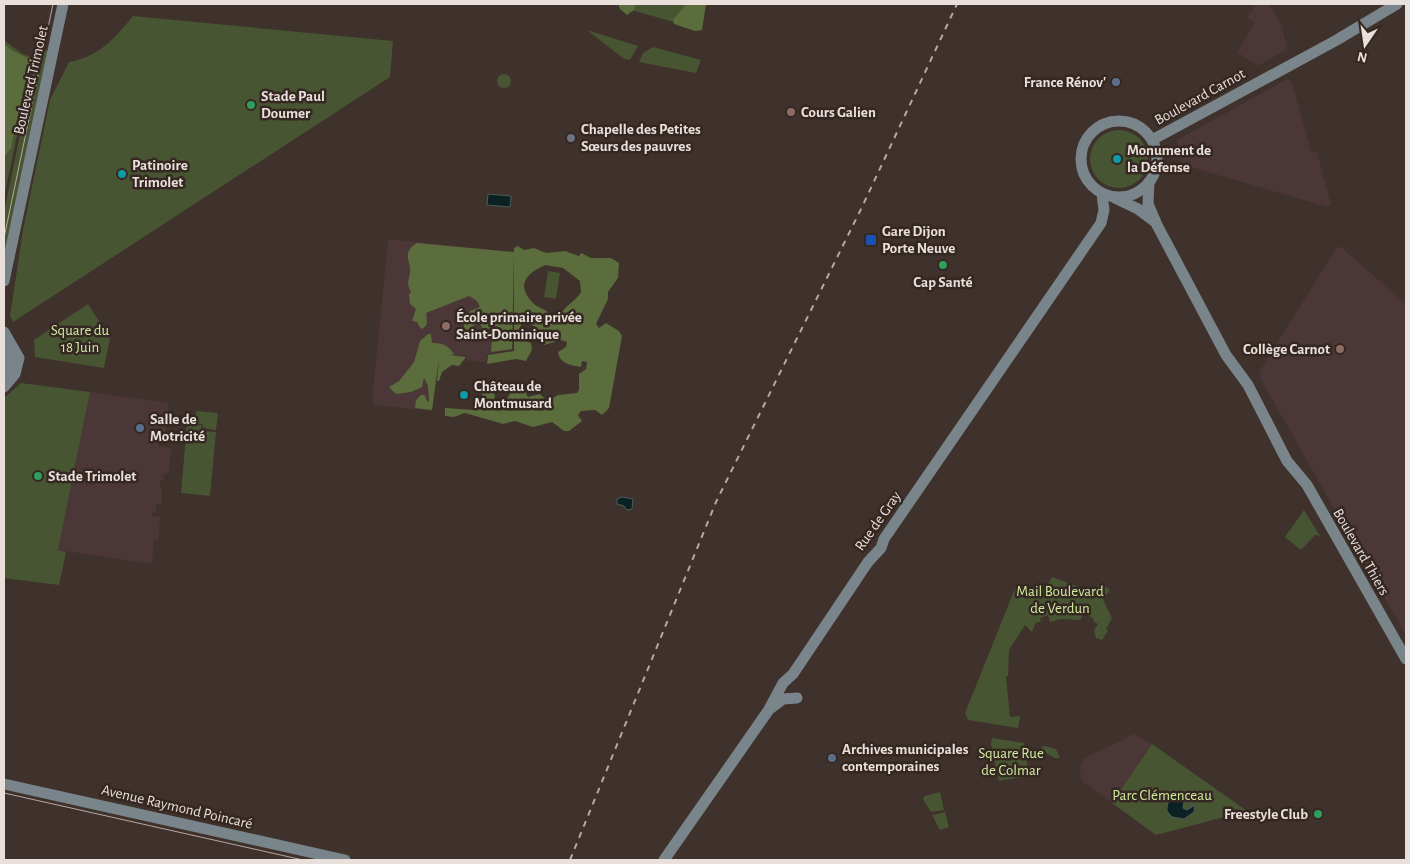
<svg xmlns="http://www.w3.org/2000/svg" width="1410" height="864" viewBox="0 0 1410 864" font-family="'Alegreya Sans',sans-serif">
<style>
.education{fill:#4b3638}
.green{fill:#485532}
.forest{fill:#5b6c3d;fill-rule:evenodd}
.water{fill:#0b2223;stroke:#4e5b5a}
.lines{fill:none;stroke-linecap:round;stroke-linejoin:round}
.secondary{stroke:#79858a;stroke-width:11}
.tram{stroke:#b4a9a5;stroke-width:1}
.rail{stroke:#b4a9a5;stroke-width:2;stroke-dasharray:6 6;stroke-linecap:butt}
.service-dot{fill:#5c6f8a;stroke:#352721;stroke-width:2}
.leisure-dot{fill:#2e9e5b;stroke:#352721;stroke-width:2}
.education-dot{fill:#8d6e63;stroke:#352721;stroke-width:2}
.worship-dot{fill:#6b7280;stroke:#352721;stroke-width:2}
.culture-dot{fill:#0f9aa8;stroke:#352721;stroke-width:2}
.transit-dot{fill:#1a4fb4;stroke:#352721;stroke-width:2}
.labels{text-anchor:middle;dominant-baseline:central;stroke-width:5;stroke-linejoin:round;paint-order:stroke}
.street-label{font-size:15px;fill:#e9e0dc;stroke:#352721}
.poi-label{font-size:15px;font-weight:bold;fill:#e9e0dc;stroke:#352721;text-anchor:start}
.park-label{font-size:15px;fill:#cfeba0;stroke:#352721}
</style>
<rect width="100%" height="100%" fill="#3f312b"/>
<g class="education">
<path d="M1256 4H1269L1281 24 1287 47 1286 50 1258 66 1237 52 1255 22 1247 18Z"/>
<path d="M1287 79 1292 82 1311 152H1317L1331 204 1328 207 1180 164 1177 140Z"/>
<path d="M388 239 515 252 513 350 487 354 486 362 467 361V356L446 354 439 359 432 411 375 405 372 401Z"/>
<path d="M1337 247H1341L1406 304V635L1260 378 1259 372Z"/>
<path d="M90 392 169 403 166 432H164L163 441H159L158 446 171 448 169 473 164 474 163 480 160 481V486L162 488V504H156V511H153L152 516 160 517 159 539 154 540 152 564 58 550Z"/>
<path d="M1134 734 1152 744 1112 803 1082 781 1080 775 1081 763 1085 758Z"/>
</g>
<g class="green">
<path d="M622 4H701L695 28 624 8Z"/>
<path d="M133 16 393 41 390 77 13 322 10 316 23 230 50 100 69 62C99 57 115 38 133 16Z"/>
<path d="M587 30 638 46 630 60 624 59Z"/>
<path d="M4 40 21 53 33 58 4 198Z"/>
<path d="M653 47 701 60 696 73 639 62 643 53Z"/>
<path d="M38 48 48 51 4 264V212Z"/>
<circle cx="504" cy="81" r="7"/>
<circle cx="1119" cy="159" r="29"/>
<path d="M548 271 560 273 556 299 544 297Z"/>
<path d="M88 304 110 338 104 368 35 357 34 340Z"/>
<path d="M21 383 90 392 58 550 66 552 59 585 4 578V398Z"/>
<path d="M196 411 218 413 216 430 203 428V424L194 423Z"/>
<path d="M187 424 202 425 201 431 216 432 210 496 181 493Z"/>
<path d="M1304 510 1320 536 1315 535 1301 550 1285 537Z"/>
<path d="M1052 577 1093 592 1100 583 1110 590 1103 600 1112 618 1106 629 1108 631 1102 640 1096 638 1094 630 1098 624 1093 621 1094 619 1084 613 1080 620 1061 619 1050 622 1048 615 1040 618 1041 622H1036L1032 632 1025 625 1009 650 1008 676H1006L1010 717 1020 716 1018 728 968 720 965 713 1016 586 1036 592 1046 587Z"/>
<path d="M992 738 1024 743 1029 776 999 781 991 744Z"/>
<path d="M1152 744 1247 811 1156 835 1112 803Z"/>
<path d="M1045 746 1056 749 1060 758H1055L1042 751 1041 747Z"/>
<path d="M940 792 944 810 931 812 923 799 925 796Z"/>
<path d="M945 812 949 827 940 830 932 815Z"/>
</g>
<g class="forest">
<path d="M618 4H635L634 10 627 15 620 9Z"/>
<path d="M686 4H706L702 30 695 31 674 24 673 20Z"/>
<path d="M4 43 11 50 30 59 11 148 4 157Z"/>
<path d="M417 243 514 252 512 349 491 352 493 328 483 329 479 322 476 323 468 332H465L463 320 467 318 470 311 480 307 477 301 469 296 426 313C427 320 429 326 421 329L417 322 412 321 416 309 410 304 409 294 411 292C406 283 409 280 410 272 412 263 400 253 417 243Z"/>
<path d="M518 246 524 250 534 248 546 253 565 251 579 256 581 253 591 258H611L619 263 618 278 608 292V299L596 324 599 328 606 323 619 331 622 336 609 408 602 415 595 410 581 411 578 415 582 421 569 431H564L552 422 533 427 515 421 503 424 465 413 454 417 445 416V408L474 410 483 402 482 393 484 389 494 391 495 398 491 403 495 405 507 399 512 390 525 391 528 397 540 394 547 401 558 395 577 393 579 390V374L586 369 587 362 582 361 581 367C572 365 560 365 558 352L566 347 567 342 561 340 544 345 541 342 546 332C536 330 532 322 522 322L517 338 531 343 532 350 526 361 516 359 487 364 488 355 514 351V248ZM545 265 563 268 580 281 581 292C573 304 567 303 559 317H554C548 310 540 309 534 304 515 285 526 274 545 265Z"/>
<path d="M428 334H431L432 343C443 343 448 345 454 354L451 355 466 357 459 366 452 365 442 372 439 381H437L439 359 443 356 439 359 432 410 415 408 416 400 421 395H425L427 402 429 401 428 386 424 378 422 387 411 392 396 394 389 387 399 381 414 362 420 341Z"/>
</g>
<g class="water">
<path d="M488 194 511 196 510 207 487 205Z"/>
<path d="M622 497 633 499 632 509 627 510 624 506 617 504V499Z"/>
<path d="M1186 795 1194 802H1184L1183 808 1187 810 1195 805 1194 812 1184 819 1172 817 1167 811C1166 799 1175 795 1186 795Z"/>
</g>
<g class="lines">
<g class="secondary">
<circle cx="1119" cy="159" r="38"/>
<path d="M1152 140 1335 41 1397 4"/>
<path d="M1149 182 1148 204 1157 225 1226 355 1248 385 1287 461 1307 485 1406 659"/>
<path d="M1115 198 1138 209 1154 221"/>
<path d="M4 281 63 4"/>
<path d="M4 332 19 358 15 374 4 387"/>
<path d="M4 374 7 367 10 344"/>
<path d="M771 708 783 699 797 698"/>
<path d="M4 784 345 860"/>
<path d="M664 860 768 711 783 683 793 674 868 562 881 548 884 539 1101 223 1104 210 1102 194"/>
</g>
<g class="tram">
<path d="M4 238 53 4"/>
<path d="M4 793 303 860"/>
</g>
<path class="rail" d="M570 860 716 502 862 207 957 4"/>
</g>
<g class="service-dot">
<circle cx="1116" cy="82" r="5"/>
<circle cx="140" cy="428" r="5"/>
<circle cx="832" cy="758" r="5"/>
</g>
<g class="leisure-dot">
<circle cx="251" cy="105" r="5"/>
<circle cx="943" cy="265" r="5"/>
<circle cx="38" cy="476" r="5"/>
<circle cx="1318" cy="814" r="5"/>
</g>
<g class="education-dot">
<circle cx="791" cy="112" r="5"/>
<circle cx="446" cy="326" r="5"/>
<circle cx="1340" cy="349" r="5"/>
</g>
<circle class="worship-dot" cx="571" cy="138" r="5"/>
<g class="culture-dot">
<circle cx="1117" cy="159" r="5"/>
<circle cx="122" cy="174" r="5"/>
<circle cx="464" cy="395" r="5"/>
</g>
<rect class="transit-dot" x="865" y="234" width="12" height="12" rx="2.5"/>
<g class="labels">
<g class="street-label">
<text transform="translate(31 80) rotate(-77)">Boulevard Trimolet</text>
<text transform="translate(1200 97) rotate(-29)">Boulevard Carnot</text>
<text transform="translate(878 521) rotate(-55)">Rue de Gray</text>
<text transform="translate(1361 552) rotate(60)">Boulevard Thiers</text>
<text transform="translate(177 807) rotate(13)">Avenue Raymond Poincaré</text>
</g>
<g class="poi-label">
<text x="1106" y="82" text-anchor="end">France Rénov'</text>
<text x="261" y="96">Stade Paul<tspan x="261" dy="17">Doumer</tspan></text>
<text x="801" y="112">Cours Galien</text>
<text x="581" y="129">Chapelle des Petites<tspan x="581" dy="17">Sœurs des pauvres</tspan></text>
<text x="1127" y="150">Monument de<tspan x="1127" dy="17">la Défense</tspan></text>
<text x="132" y="165">Patinoire<tspan x="132" dy="17">Trimolet</tspan></text>
<text x="882" y="231">Gare Dijon<tspan x="882" dy="17">Porte Neuve</tspan></text>
<text x="943" y="282" text-anchor="middle">Cap Santé</text>
<text x="456" y="317">École primaire privée<tspan x="456" dy="17">Saint-Dominique</tspan></text>
<text x="1330" y="349" text-anchor="end">Collège Carnot</text>
<text x="474" y="386">Château de<tspan x="474" dy="17">Montmusard</tspan></text>
<text x="150" y="419">Salle de<tspan x="150" dy="17">Motricité</tspan></text>
<text x="48" y="476">Stade Trimolet</text>
<text x="842" y="749">Archives municipales<tspan x="842" dy="17">contemporaines</tspan></text>
<text x="1308" y="814" text-anchor="end">Freestyle Club</text>
</g>
<g class="park-label">
<text x="80" y="330">Square du<tspan x="80" dy="17">18 Juin</tspan></text>
<text x="1060" y="591">Mail Boulevard<tspan x="1060" dy="17">de Verdun</tspan></text>
<text x="1011" y="753">Square Rue<tspan x="1011" dy="17">de Colmar</tspan></text>
<text x="1162" y="795">Parc Clémenceau</text>
</g>
</g>
<rect width="1410" height="864" fill="none" stroke="#e9e0dc" stroke-width="10"/>
<g transform="translate(1365 45) rotate(193)" stroke="#352721" stroke-width="4" paint-order="stroke">
<path d="M0-4L9 19L0 12L-9 19Z" fill="#e9e0dc"/>
<text y="-8" font-size="14" font-weight="bold" text-anchor="middle" fill="#e9e0dc">N</text>
</g>
</svg>
